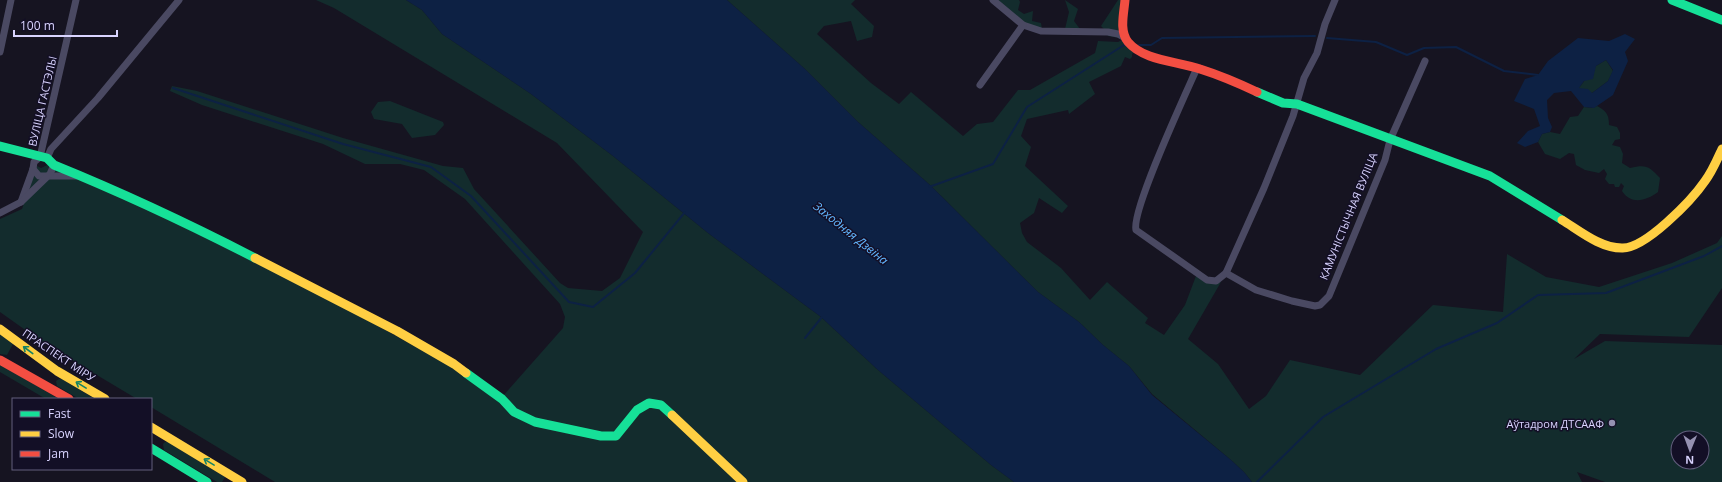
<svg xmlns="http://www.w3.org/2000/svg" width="1722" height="482" viewBox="0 0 1722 482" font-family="'Open Sans',sans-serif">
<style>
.green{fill:#132c2d;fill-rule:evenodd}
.water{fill:#0d2144;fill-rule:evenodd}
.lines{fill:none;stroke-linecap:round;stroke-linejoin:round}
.stream{stroke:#0d2144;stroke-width:2}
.street{stroke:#4a4962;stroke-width:7}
.fast{stroke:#16e098;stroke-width:9}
.slow{stroke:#ffcf43;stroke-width:9}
.jam{stroke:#f24e42;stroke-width:9}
.oneway{stroke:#158265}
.poi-dot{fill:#9591b1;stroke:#130f26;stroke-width:1.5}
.labels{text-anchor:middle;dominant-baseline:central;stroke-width:3;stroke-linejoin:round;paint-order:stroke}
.street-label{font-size:11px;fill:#d9d4ff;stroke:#130f26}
.poi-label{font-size:11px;fill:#d9d4ff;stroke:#130f26;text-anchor:end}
.water-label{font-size:12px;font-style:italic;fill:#62b6ff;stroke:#130f26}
</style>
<rect width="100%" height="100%" fill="#161421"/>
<g class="green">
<path d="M316 0H406L422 10 442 34 531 94 613 156 708 233 821 317 878 370 991 465 1014 482H275L151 407V399H137L45 344 0 312V219L22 209 37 166 41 168 56 161 194 223 503 396 563 328 565 317 560 304 465 199 424 170 400 164H365L323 144 202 105 170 91 172 86 197 91 343 138 443 166 463 168 474 189 560 283 568 288 602 291 620 278 643 232 557 143 334 8Z"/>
<path d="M727 0H855L851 4 874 26 872 37 857 41 851 21 824 26 817 34 871 83 899 104 911 92 963 136 977 124 993 122 1018 90H1030L1095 53 1098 41 1118 42 1124 39 1108 36 1104 29 1101 26 1118 0H1123L1122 21 1134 52 1132 54V57L1130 59 1125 57 1121 66 1089 82 1095 94 1069 114 1068 110 1027 119 1021 136 1031 147 1025 166 1068 206 1062 213 1039 198 1034 213 1020 223 1022 233 1027 242 1061 268 1090 300 1107 282 1148 318 1145 323 1164 335 1185 305 1196 276 1215 284 1221 282 1188 339 1218 364 1249 409 1266 396 1290 360 1360 375 1433 305 1503 312 1507 254 1546 277 1599 287 1672 263 1717 243 1722 236V288L1689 337 1600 334 1574 359 1605 341 1722 345V482H1605L1577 472 1582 482H1252L1244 472 1231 460 1152 394 1129 366 1103 345 1079 322 1038 292 930 185 858 122 805 69ZM1678 438H1702V462H1678Z"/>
<path d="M996 0H1019L1020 2 1018 10 1024 14 1033 11 1032 21 1041 23 1042 29 1022 22Z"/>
<path d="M1065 0 1078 9 1074 21 1080 29H1065L1069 12Z"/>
<path d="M1606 60 1613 71 1608 81 1592 93 1578 89 1596 66Z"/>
<path d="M390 101 443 122 444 125 435 135 412 138 402 124 374 119 371 112 378 102Z"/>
<path d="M1597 106C1606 111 1609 114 1609 125L1617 127 1620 133V139L1615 140 1612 145 1620 147 1623 154 1622 163 1630 168C1646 164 1649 166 1660 178L1658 192C1646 201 1631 205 1622 191L1624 186 1621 183 1619 187H1615L1614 184H1609L1605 179 1607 174 1604 169 1599 173 1585 170 1576 165 1574 154 1569 153 1560 159 1545 154 1538 142 1542 134 1550 132 1560 134 1570 117 1578 116 1584 107 1593 108Z"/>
<path d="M0 334 13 344 7 355 0 354Z"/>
<path d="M0 364 59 399H46L0 372Z"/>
<path d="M59 379H62L95 399H79L57 386 56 381Z"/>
<path d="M165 442H168L225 477 222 482H217L164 450 163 444Z"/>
</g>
<g class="water">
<path d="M406 0H727L805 69 858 122 930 185 1038 292 1079 322 1103 345 1129 366 1152 395 1231 460 1244 472 1252 482H1014L991 465 878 370 821 317 708 233 613 156 531 94 442 34 422 10Z"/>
<path d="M1625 34 1635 39 1625 52 1628 61 1613 95 1594 108 1584 107 1571 91 1554 93 1547 100 1548 118 1552 127 1550 132 1542 134 1538 142 1525 147 1517 143 1528 131 1540 126 1534 109 1514 101 1525 79 1538 75 1548 61 1578 38 1609 41ZM1606 60 1613 70 1608 81 1592 93 1588 89 1579 88 1584 81 1593 79 1596 66Z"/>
</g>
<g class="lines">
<g class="stream">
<path d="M1327 38 1376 42 1407 55 1424 48 1456 47 1504 71 1538 75"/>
<path d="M1139 45H1151L1162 38 1315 36"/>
<path d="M173 88 343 144 431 167 471 196 569 302 593 307 635 273 685 212"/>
<path d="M929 187 993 164 1027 107 1124 45"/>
<path d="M805 338 822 317"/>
<path d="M1257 482 1323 417 1436 349 1497 323 1538 295 1606 293 1704 256 1722 246"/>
</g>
<g class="street">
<path d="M1023 25 1041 31 1108 32 1118 34 1125 38"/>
<path d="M0 52 11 0"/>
<path d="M1197 68C1186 93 1131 211 1136 230L1207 280 1216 281 1226 273 1256 290 1292 301 1315 306 1320 305 1329 296 1385 160 1390 140 1425 61"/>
<path d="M980 85 1023 25 993 0"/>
<path d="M47 158 51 149 98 98 179 0"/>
<path d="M33 169 39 176H76"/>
<path d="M21 202 33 169 34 162 40 157 76 0"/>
<path d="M0 213 21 202 50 174 54 165"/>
<path d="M1226 273 1264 188 1293 116 1304 78 1317 53 1325 24 1335 0"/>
</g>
<g class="fast">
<path d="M1672 0 1722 20"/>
<path d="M1257 92 1283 103 1297 104 1490 176 1562 220"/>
<path d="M0 146 47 158 54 165C123 193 189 224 255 258"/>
<path d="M466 373 502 399 514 412 535 422 601 436H616L637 410 649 403 661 405 672 415"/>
<path d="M151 448 207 482"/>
</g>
<g class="slow">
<path d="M1562 220C1580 231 1600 248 1622 248 1645 249 1692 200 1705 181 1712 172 1717 160 1722 149"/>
<path d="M255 258 397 331 454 364 466 373"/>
<path d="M0 329 57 371 105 399"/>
<path d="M672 415 743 482"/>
<path d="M151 427 242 482"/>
</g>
<g class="jam">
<path d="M1125 0C1124 13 1119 31 1128 42 1144 61 1177 61 1200 69 1219 75 1238 83 1257 92"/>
<path d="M0 360 69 399"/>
</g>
</g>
<defs><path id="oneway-shaft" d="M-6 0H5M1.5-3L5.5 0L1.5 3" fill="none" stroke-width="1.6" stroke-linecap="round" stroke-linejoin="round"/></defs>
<g class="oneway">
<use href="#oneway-shaft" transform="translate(28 350) rotate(-143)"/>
<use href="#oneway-shaft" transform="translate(81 385) rotate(-149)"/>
<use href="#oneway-shaft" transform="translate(209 462) rotate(-149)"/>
</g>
<circle class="poi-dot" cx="1612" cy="423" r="4"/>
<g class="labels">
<g class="street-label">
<text transform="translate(42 101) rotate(-77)">ВУЛІЦА ГАСТЭЛЫ</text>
<text transform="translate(1348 216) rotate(-68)">КАМУНІСТЫЧНАЯ ВУЛІЦА</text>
<text transform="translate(59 355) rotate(34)">ПРАСПЕКТ МІРУ</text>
</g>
<g class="poi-label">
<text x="1604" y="423">Аўтадром ДТСААФ</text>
</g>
<g class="water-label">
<text transform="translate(851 233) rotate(39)">Заходняя Дзвіна</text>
</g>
</g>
<rect x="12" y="398" width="140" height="72" fill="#130f26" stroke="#625e7d"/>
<rect x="20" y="411" width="20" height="6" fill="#16e098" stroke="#625e7d"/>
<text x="48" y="418" font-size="12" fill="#d9d4ff">Fast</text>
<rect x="20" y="431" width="20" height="6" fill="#ffcf43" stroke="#625e7d"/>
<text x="48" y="438" font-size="12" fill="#d9d4ff">Slow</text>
<rect x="20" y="451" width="20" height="6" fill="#f24e42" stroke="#625e7d"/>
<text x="48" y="458" font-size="12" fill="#d9d4ff">Jam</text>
<g transform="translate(1690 450) rotate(181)"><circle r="19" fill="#130f26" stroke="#625e7d"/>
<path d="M0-3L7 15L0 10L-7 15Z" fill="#9591b1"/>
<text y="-6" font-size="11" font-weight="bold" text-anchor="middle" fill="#d9d4ff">N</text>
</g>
<path d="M14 30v6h103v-6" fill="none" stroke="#d9d4ff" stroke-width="2"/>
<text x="20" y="30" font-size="12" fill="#d9d4ff" stroke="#130f26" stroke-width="3" paint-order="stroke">100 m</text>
</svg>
